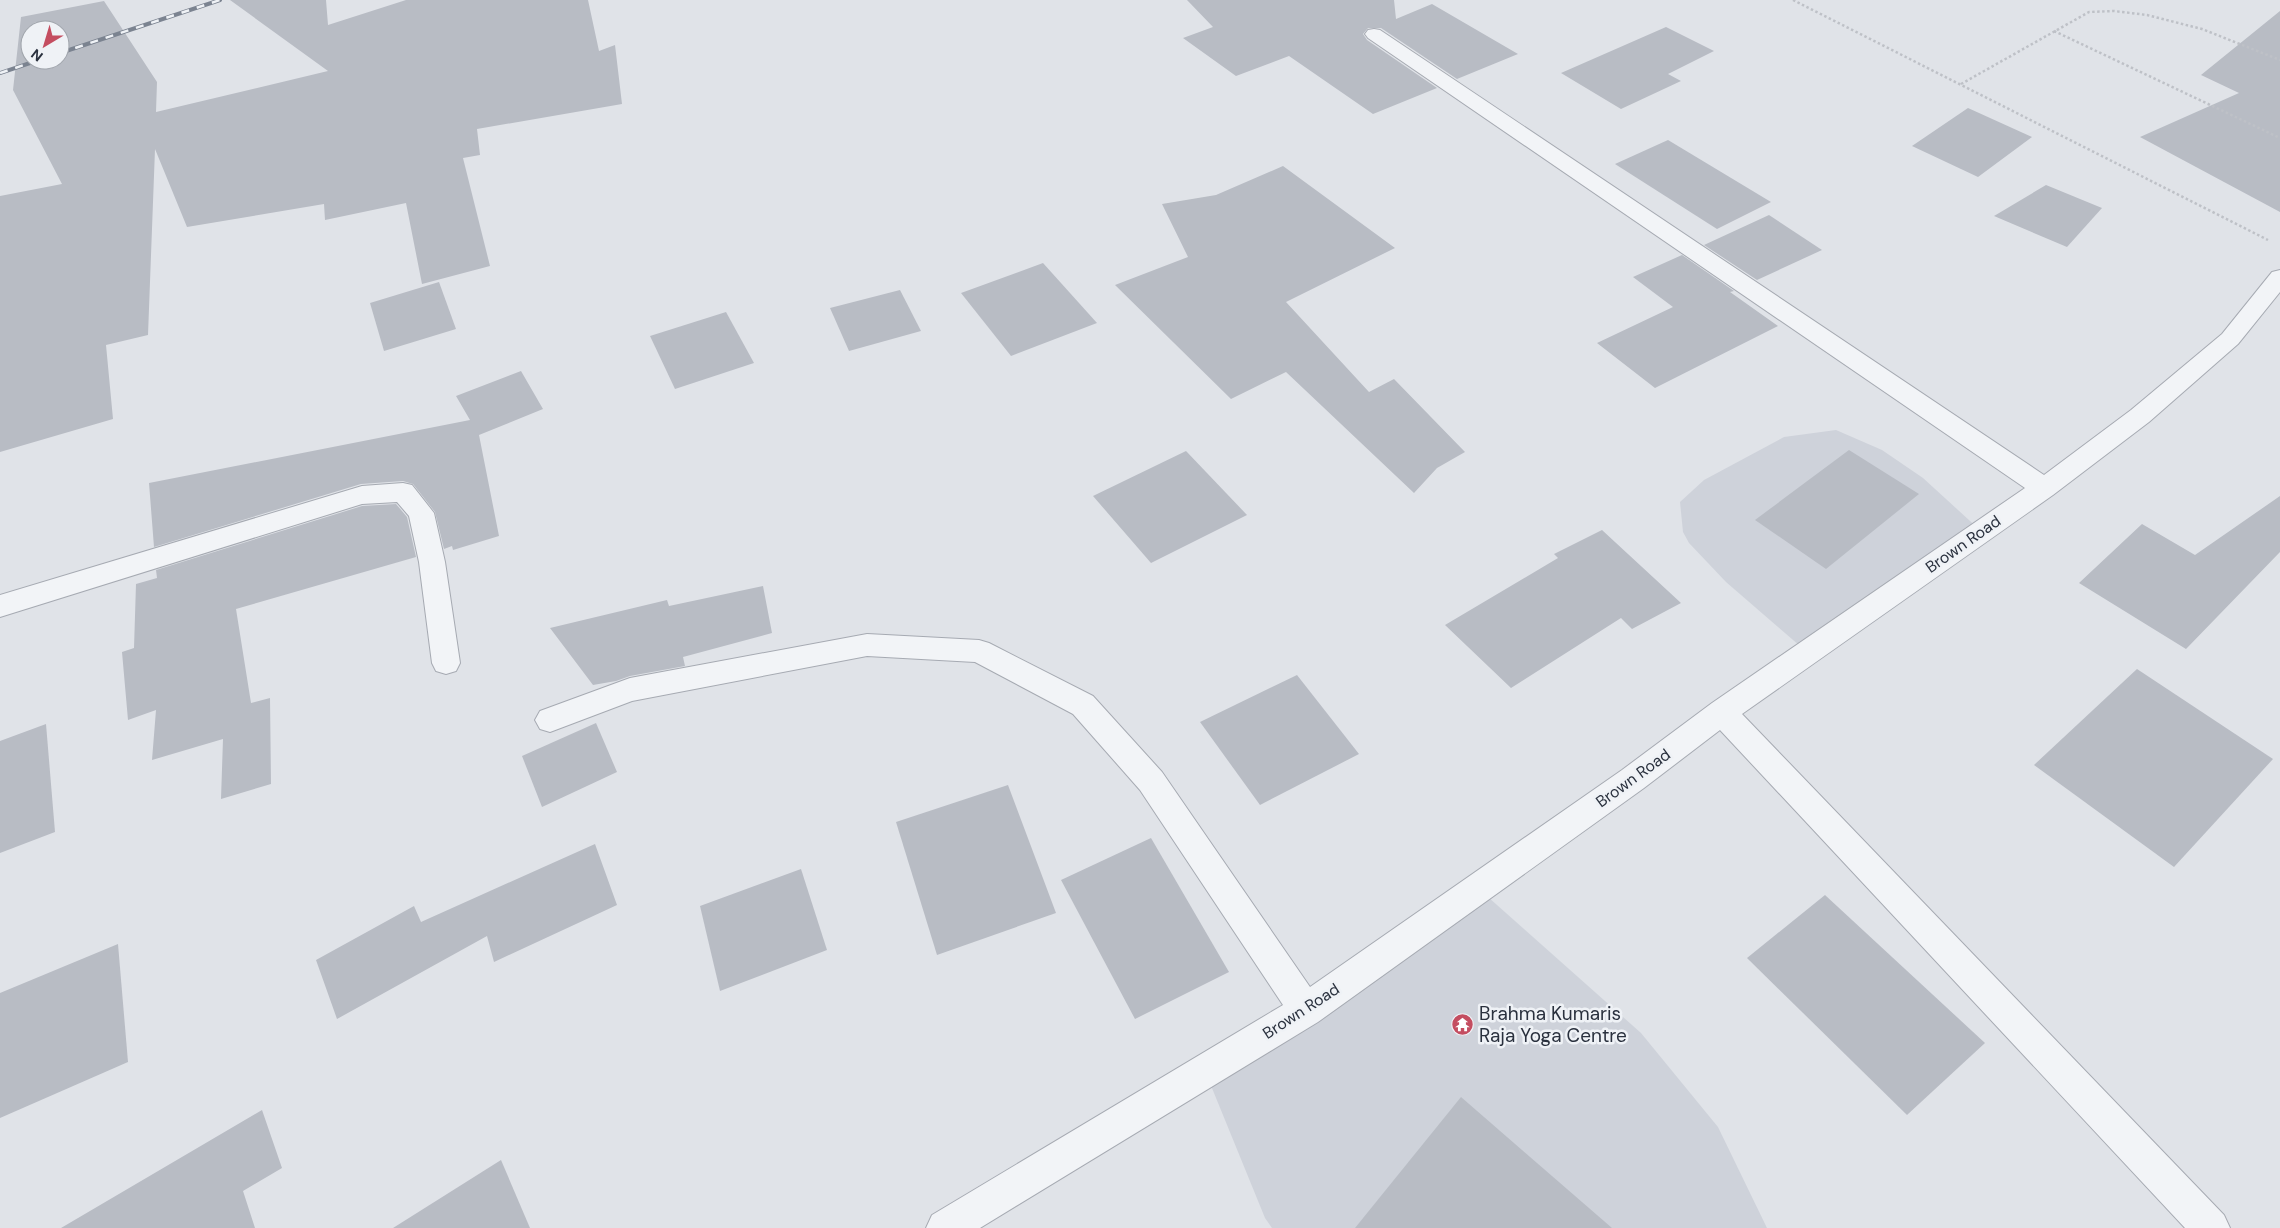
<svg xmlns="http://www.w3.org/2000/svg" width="2280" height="1228" viewBox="0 0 2280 1228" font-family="'DM Sans',sans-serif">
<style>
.built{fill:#ced2da}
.building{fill:#b8bcc4;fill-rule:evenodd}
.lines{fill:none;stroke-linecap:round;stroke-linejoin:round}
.street-casing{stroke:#a6aab2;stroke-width:2}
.path{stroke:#bec1c7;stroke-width:2.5;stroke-dasharray:2.5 2.5;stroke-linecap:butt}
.street{fill:#f2f4f7;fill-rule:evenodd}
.rail-casing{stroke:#7b8390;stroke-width:4}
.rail{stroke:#eff2f6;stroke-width:2.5;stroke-dasharray:8;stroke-linecap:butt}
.labels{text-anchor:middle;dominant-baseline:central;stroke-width:5;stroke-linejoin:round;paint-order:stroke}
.street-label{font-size:16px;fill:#2a313e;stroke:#eff2f6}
.near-poi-label{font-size:19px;fill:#2a313e;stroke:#eff2f6;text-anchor:start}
</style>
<rect width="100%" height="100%" fill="#e0e3e8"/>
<g class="built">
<path d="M1836 430 1882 450 1923 478 1981 531 1807 652 1726 582 1689 543 1683 532 1680 502 1704 480 1784 437Z"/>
<path d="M1479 889 1641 1033 1718 1127 1767 1228H1272L1265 1218 1205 1071Z"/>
</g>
<g class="building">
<path d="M230 0H326L328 25 406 0H588L599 51 615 45 622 104 477 129 480 155 463 158 490 266 422 284 406 203 325 220 324 204 187 227 155 149 148 335 106 345 113 419 0 452V196L62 184 13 90 21 17 104 1 157 82 156 112 328 71ZM30 30H60V60H30Z"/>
<path d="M1187 0H1394L1396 19 1432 4 1518 54 1457 79 1381 28H1368L1363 34 1367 40 1437 88 1373 114 1289 56 1236 76 1183 38 1213 27Z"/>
<path d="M2280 11V212L2140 137 2239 93 2201 75Z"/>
<path d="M1666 27 1714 51 1668 74 1681 81 1621 109 1561 73Z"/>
<path d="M1968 108 2032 137 1978 177 1912 146Z"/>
<path d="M1668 140 1771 202 1717 229 1615 164Z"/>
<path d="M1283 166 1395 248 1286 302 1369 392 1394 379 1465 452 1437 468 1414 493 1286 372 1231 399 1115 285 1188 257 1162 204 1216 195Z"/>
<path d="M2046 185 2102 208 2067 247 1994 216Z"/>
<path d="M1769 215 1822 250 1757 280 1704 245Z"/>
<path d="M1682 255 1734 291 1730 292 1778 326 1655 388 1597 343 1673 307 1633 277Z"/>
<path d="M1043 263 1097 323 1011 356 961 293Z"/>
<path d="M439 282 456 329 384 351 370 303Z"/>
<path d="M900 290 921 331 849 351 830 308Z"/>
<path d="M726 312 754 363 675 389 650 336Z"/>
<path d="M521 371 543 409 479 435 499 536 453 550 452 546 444 549 435 512 413 484 403 481 361 484 154 547 149 483 470 420 456 396Z"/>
<path d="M1849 450 1919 494 1826 569 1755 520Z"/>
<path d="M1186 451 1247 515 1151 563 1093 496Z"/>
<path d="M2280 496V552L2186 649 2079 583 2142 524 2195 555Z"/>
<path d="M396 504 407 517 416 557 236 609 251 703 270 698 271 784 221 799 223 739 152 760 156 710 128 720 122 652 134 648 136 584 157 578 156 570 362 506Z"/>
<path d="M1602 530 1681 603 1632 629 1621 618 1511 688 1445 625 1558 558 1554 554Z"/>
<path d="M763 586 772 633 683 657 685 666 630 676 616 681 593 685 550 628 667 600 669 606Z"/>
<path d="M2137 669 2273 759 2174 867 2034 765Z"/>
<path d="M1297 675 1359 754 1260 805 1200 722Z"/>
<path d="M596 723 617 772 542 807 522 756Z"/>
<path d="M46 724 55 832 0 853V741Z"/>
<path d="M1008 785 1056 913 937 955 896 822Z"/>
<path d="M1151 838 1229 972 1135 1019 1061 880Z"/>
<path d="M595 844 617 905 494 962 487 936 337 1019 316 960 414 906 421 922Z"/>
<path d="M801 869 827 950 720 991 700 906Z"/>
<path d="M1825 895 1985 1043 1907 1115 1747 958Z"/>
<path d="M118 944 128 1062 0 1118V993Z"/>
<path d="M1461 1097 1612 1228H1355Z"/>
<path d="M262 1110 282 1168 243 1191 255 1228H61Z"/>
<path d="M501 1160 530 1228H393Z"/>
</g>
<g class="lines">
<defs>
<g id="street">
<path d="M1374 29 1380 30 2044 475 2131 410 2222 334 2272 272 2280 270V292L2238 344 2149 422 2053 495 1742 714 2224 1215 2230 1228H2185L1720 730 1644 788 1318 1022 980 1228H926L932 1215 1283 1005 1140 790 1073 714 975 662 867 656 632 701 550 732 540 729 535 720 540 711 630 678 867 634 979 640 989 643 1093 696 1162 772 1310 987 1622 770 1712 703 2025 488 1368 38 1365 34 1368 30Z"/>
<path d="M403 483 412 485 434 513 445 562 460 663 456 671 446 674 436 671 432 663 419 562 409 516 397 502 362 504 0 617V595L362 486Z"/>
</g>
</defs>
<use href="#street" class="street-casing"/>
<g class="path">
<path d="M1793 0 2268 240"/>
<path d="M2054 31 2280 138"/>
<path d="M1961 84 2089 12 2114 11 2147 15 2202 29 2280 60"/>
</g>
<use href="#street" class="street"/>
<defs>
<g id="rail">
<path d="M60 53 220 0"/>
<path d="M0 73 39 60"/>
</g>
</defs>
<use href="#rail" class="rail-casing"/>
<use href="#rail" class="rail"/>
</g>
<defs>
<symbol id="temple-disc" viewBox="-11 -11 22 22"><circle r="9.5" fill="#c44d60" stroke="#eff2f6"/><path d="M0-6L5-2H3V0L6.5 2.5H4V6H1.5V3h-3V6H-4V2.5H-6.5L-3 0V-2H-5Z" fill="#fff"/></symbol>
</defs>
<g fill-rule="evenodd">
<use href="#temple-disc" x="1450" y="1012" width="25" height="25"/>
</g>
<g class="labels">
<g class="street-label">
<text transform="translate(1963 544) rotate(-35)">Brown Road</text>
<text transform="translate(1633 778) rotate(-36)">Brown Road</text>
<text transform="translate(1301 1011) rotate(-33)">Brown Road</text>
</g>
<g class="near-poi-label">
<text x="1479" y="1013">Brahma Kumaris<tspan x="1479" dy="22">Raja Yoga Centre</tspan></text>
</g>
</g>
<g transform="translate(45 45) rotate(218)"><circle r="24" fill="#eff2f6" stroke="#a0a5ac"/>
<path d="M0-4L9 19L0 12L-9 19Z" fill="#c44d60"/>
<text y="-8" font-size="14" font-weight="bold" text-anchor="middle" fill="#2a313e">N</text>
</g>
</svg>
